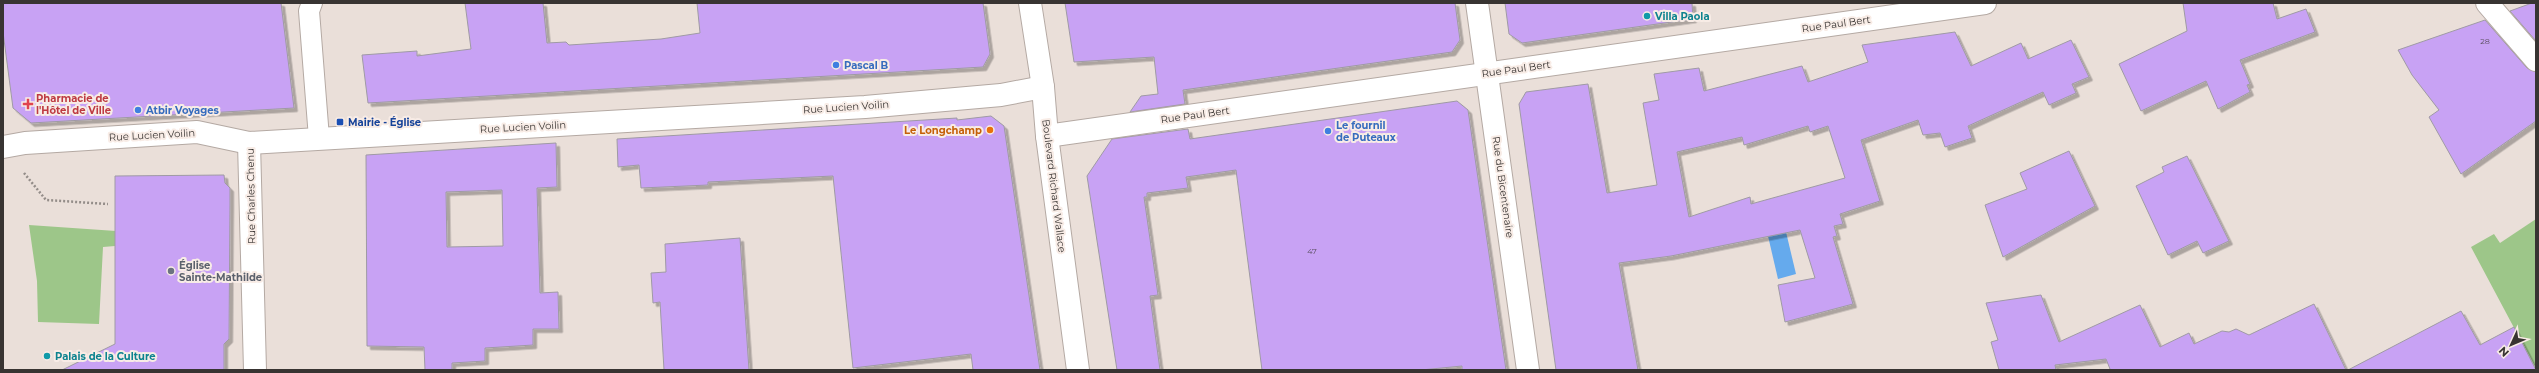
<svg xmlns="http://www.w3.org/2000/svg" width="2539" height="373" viewBox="0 0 2539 373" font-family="Montserrat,sans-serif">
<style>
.green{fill:#9dc689}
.water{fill:#65aaed}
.building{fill:#c8a2f4;stroke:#9f9aa4;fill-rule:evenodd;filter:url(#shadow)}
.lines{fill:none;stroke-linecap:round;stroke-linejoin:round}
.lane-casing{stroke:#b4a9a3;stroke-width:22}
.street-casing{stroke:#b4a9a3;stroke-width:24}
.secondary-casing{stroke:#b4a9a3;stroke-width:24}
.path{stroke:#948d89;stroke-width:2.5;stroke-dasharray:2 2;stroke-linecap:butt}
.lane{stroke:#fff;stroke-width:20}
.street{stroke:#fff;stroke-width:22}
.secondary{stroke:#fff;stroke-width:22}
.culture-dot{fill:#0f9aa8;stroke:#f8ece6;stroke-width:1.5}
.shop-dot{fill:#3f7fe0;stroke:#f8ece6;stroke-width:1.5}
.health-dot{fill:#e0444e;stroke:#f8ece6;stroke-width:1.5}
.transit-dot{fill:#1a4fb4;stroke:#f8ece6;stroke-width:1.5}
.food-dot{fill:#e8710a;stroke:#f8ece6;stroke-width:1.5}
.worship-dot{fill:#6b7280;stroke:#f8ece6;stroke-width:1.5}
.labels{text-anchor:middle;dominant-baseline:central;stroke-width:4;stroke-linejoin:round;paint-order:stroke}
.number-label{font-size:8px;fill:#5c5062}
.culture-label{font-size:10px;font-weight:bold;fill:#0d838f;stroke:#f8ece6;text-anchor:start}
.street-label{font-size:10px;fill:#383432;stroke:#f8ece6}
.shop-label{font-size:10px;font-weight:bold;fill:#366cbe;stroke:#f8ece6;text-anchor:start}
.health-label{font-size:10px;font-weight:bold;fill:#be3a42;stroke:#f8ece6;text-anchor:start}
.transit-label{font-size:10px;font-weight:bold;fill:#164399;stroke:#f8ece6;text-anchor:start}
.food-label{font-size:10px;font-weight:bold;fill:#c56008;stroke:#f8ece6;text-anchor:end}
.worship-label{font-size:10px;font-weight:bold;fill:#5b616d;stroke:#f8ece6;text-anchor:start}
</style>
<defs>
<filter id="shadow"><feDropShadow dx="3.5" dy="3.5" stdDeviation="0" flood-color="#0004"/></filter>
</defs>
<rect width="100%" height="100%" fill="#eadfd9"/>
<g class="green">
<path d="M2536 219V369L2471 247 2494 234 2500 243Z"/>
<path d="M29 225 116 231 115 246 103 247 99 324 38 322 37 281Z"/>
</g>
<path class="water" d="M1786 232 1796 274 1778 279 1768 236Z"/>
<g class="building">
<path d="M3 3H281L294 108 31 123 13 108 3 32Z"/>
<path d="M465 3H543L547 43 566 42 569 45 661 39 700 33 697 3H983L990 54 983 67 368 103 362 55 417 51V56L471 49Z"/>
<path d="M1065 3H1455L1460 40 1452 52 1183 90 1185 104 1130 112 1141 96 1158 94 1154 57 1074 62Z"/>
<path d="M1505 3H1692L1693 19 1522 43 1509 34Z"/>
<path d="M2183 3H2273L2277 19 2306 9 2315 32 2240 60 2250 84 2247 85 2250 92 2218 109 2206 81 2141 111 2119 64 2187 31Z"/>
<path d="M2532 3H2536V41L2510 11Z"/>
<path d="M2485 20 2527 68 2536 72V121L2461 174 2429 117 2439 110 2412 75 2398 50Z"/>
<path d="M1955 32 1971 66 2021 43 2028 59 2071 40 2089 77 2072 84 2076 93 2049 105 2043 92 1968 126 1972 138 1945 147 1940 133 1923 135 1918 120 1861 140 1880 201 1840 214 1843 224 1834 226 1837 236 1833 237 1853 304 1785 322 1778 285 1815 278 1800 230 1671 256 1619 263 1638 370H1556L1519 104 1526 92 1588 84 1607 193 1657 185 1643 103 1659 100 1654 74 1699 68 1704 91 1802 66 1808 82 1868 62 1862 45ZM1808 126 1810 132 1828 126 1845 178 1751 204 1750 197 1689 217 1677 152 1742 137 1744 145Z"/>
<path d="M1457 101 1468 110 1506 370H1462V366L1421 370H1262L1236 170 1186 177 1188 188 1147 193V197H1144L1158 295 1150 296 1160 370H1117L1087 176 1112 139 1188 129 1190 139Z"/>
<path d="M991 116 1004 126 1040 370H973L971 354 853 368 833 176 708 182V185L641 188 639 165 618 167 617 139 957 118V120Z"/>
<path d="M556 143 557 187 537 188 540 293 558 292 559 329H533V345L485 348V361L452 363V370H425L424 347 367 346 366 155ZM502 190 503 246 447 247 446 192Z"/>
<path d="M2069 151 2095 206 2003 257 1985 205 2027 189 2020 173Z"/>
<path d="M2187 156 2229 241 2203 253 2197 241 2168 255 2136 186 2164 172 2162 167Z"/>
<path d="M224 175 225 183 230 188V205L229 339 224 344V370H62L115 344V176Z"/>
<path d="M740 238 749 370H664L660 302 653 303 651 273 666 272 665 244Z"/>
<path d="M2041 295 2059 342 2140 305 2160 347 2189 333 2194 344 2222 331 2229 332 2236 329 2249 335 2314 304 2346 370H2108L2110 369 2106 359 2055 365 2056 370H1999L1991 342 1998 340 1986 303Z"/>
<path d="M2461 311 2480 345 2514 327 2536 370H2348Z"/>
</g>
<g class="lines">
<defs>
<path id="lane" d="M312 3 309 11 319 138"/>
<g id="street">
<path d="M1030 3 1043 87 1047 136 1078 370"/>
<path d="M1477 3 1528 370"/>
<path d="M1047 136 1985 3"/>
<path d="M249 143 255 370"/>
<path d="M3 147 25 143 197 132 249 143 865 107 1001 95 1043 87"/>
</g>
<path id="secondary" d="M2487 3 2536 60"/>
</defs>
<use href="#lane" class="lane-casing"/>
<use href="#street" class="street-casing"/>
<use href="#secondary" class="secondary-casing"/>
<path class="path" d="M24 173 46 200 108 204"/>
<use href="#lane" class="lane"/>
<use href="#street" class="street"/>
<use href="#secondary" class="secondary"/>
</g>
<g class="culture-dot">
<circle cx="1647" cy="16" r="4"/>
<circle cx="47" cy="356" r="4"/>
</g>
<g class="shop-dot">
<circle cx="836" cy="65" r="4"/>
<circle cx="138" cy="110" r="4"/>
<circle cx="1328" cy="131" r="4"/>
</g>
<path class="health-dot" d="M26 98h4v4h4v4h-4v4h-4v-4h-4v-4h4z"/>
<rect class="transit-dot" x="336" y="118" width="8" height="8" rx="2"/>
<circle class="food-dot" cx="990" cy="130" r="4"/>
<circle class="worship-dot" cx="171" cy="271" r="4"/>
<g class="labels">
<g class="number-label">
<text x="2485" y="41">28</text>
<text x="1312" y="251">47</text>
</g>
<g class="culture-label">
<text x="1655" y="16">Villa Paola</text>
<text x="55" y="356">Palais de la Culture</text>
</g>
<g class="street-label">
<text transform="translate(1836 24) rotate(-8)">Rue Paul Bert</text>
<text transform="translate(1516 69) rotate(-8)">Rue Paul Bert</text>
<text transform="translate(846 107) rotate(-4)">Rue Lucien Voilin</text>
<text transform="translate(1195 115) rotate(-8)">Rue Paul Bert</text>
<text transform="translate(523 127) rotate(-3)">Rue Lucien Voilin</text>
<text transform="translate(152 135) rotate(-3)">Rue Lucien Voilin</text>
<text transform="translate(1054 186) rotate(83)">Boulevard Richard Wallace</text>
<text transform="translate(1503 187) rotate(82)">Rue du Bicentenaire</text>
<text transform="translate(251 196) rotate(-91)">Rue Charles Chenu</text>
</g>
<g class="shop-label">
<text x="844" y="65">Pascal B</text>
<text x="146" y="110">Atbir Voyages</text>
<text x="1336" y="125">Le fournil<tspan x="1336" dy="12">de Puteaux</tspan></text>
</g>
<g class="health-label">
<text x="36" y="98">Pharmacie de<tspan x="36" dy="12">l'Hôtel de Ville</tspan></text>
</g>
<g class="transit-label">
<text x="348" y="122">Mairie - Église</text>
</g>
<g class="food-label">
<text x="982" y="130">Le Longchamp</text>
</g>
<g class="worship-label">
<text x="179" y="265">Église<tspan x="179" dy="12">Sainte-Mathilde</tspan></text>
</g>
</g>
<rect width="2539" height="373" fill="none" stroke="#383432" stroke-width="8"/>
<g transform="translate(2511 345) rotate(226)" stroke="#f8ece6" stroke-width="3" paint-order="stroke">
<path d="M0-3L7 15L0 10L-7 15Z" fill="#383432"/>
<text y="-6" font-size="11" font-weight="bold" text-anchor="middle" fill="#383432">N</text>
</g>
</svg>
